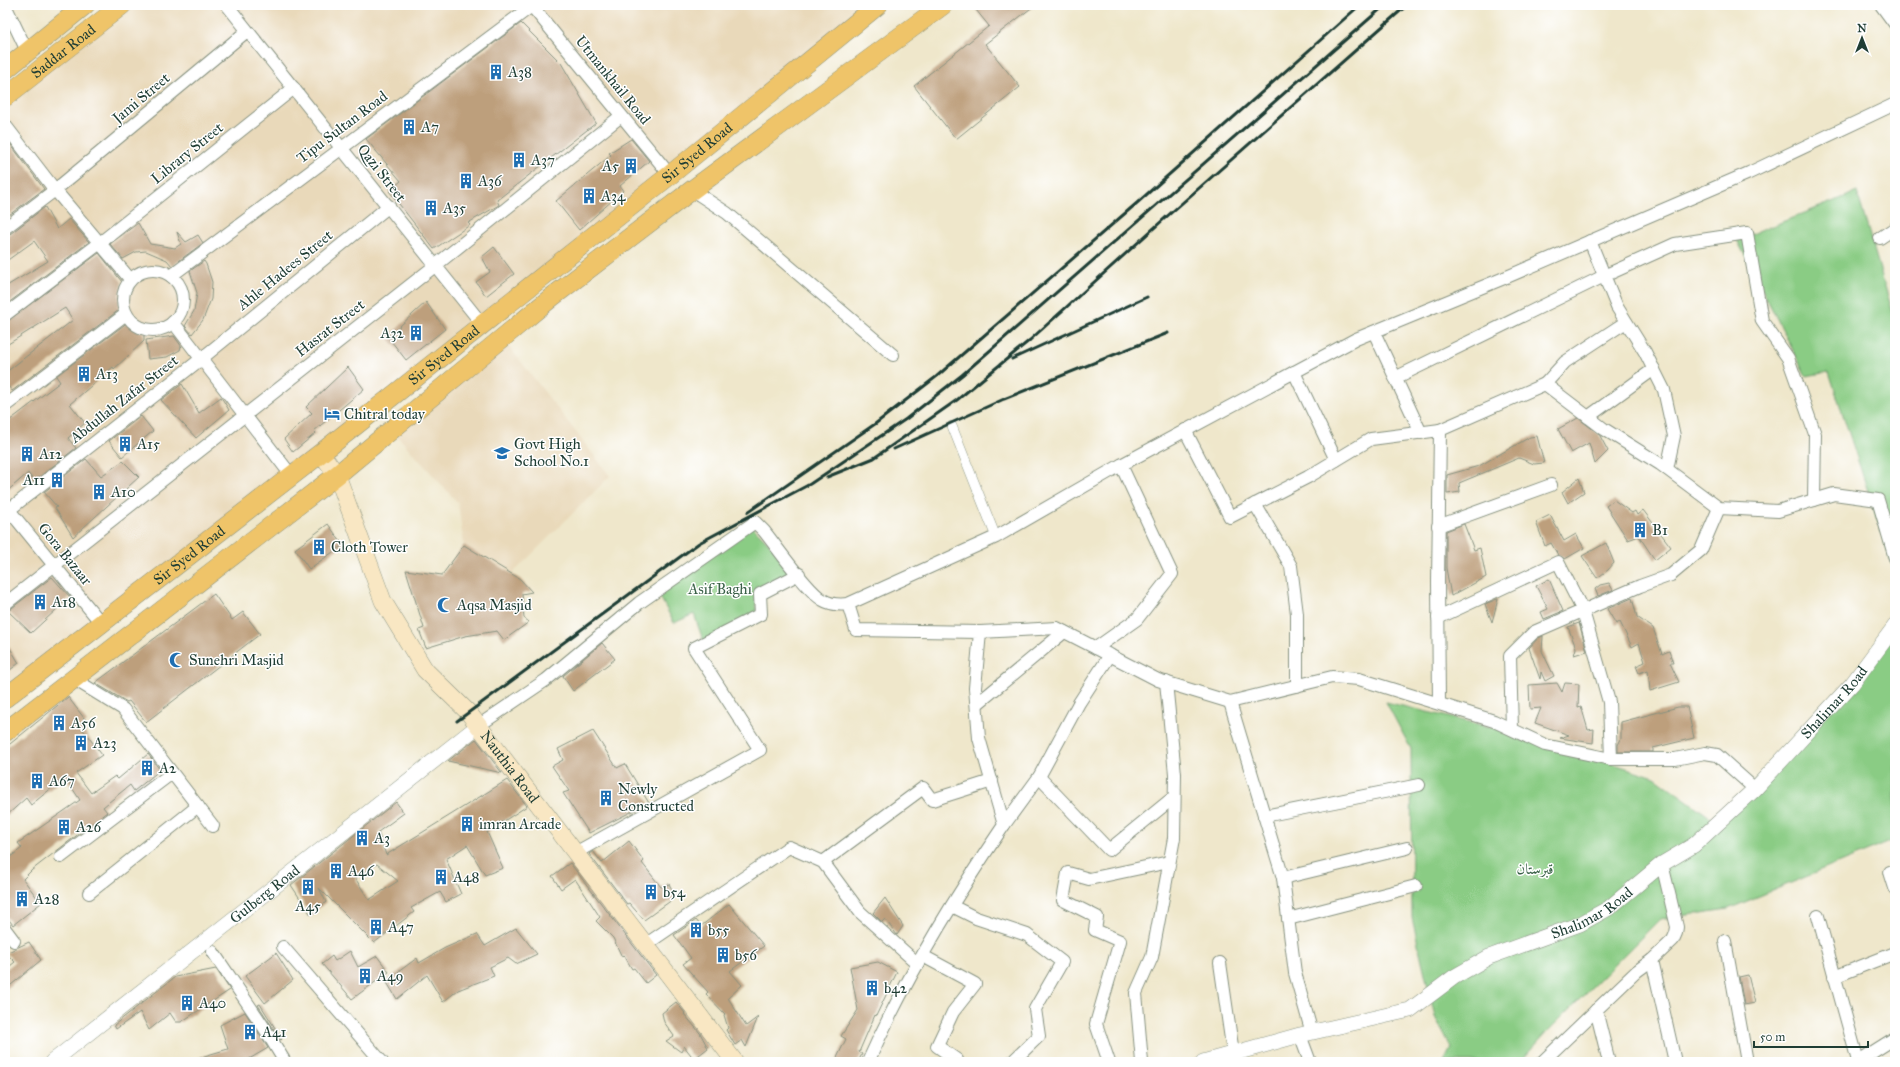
<svg xmlns="http://www.w3.org/2000/svg" width="1900" height="1067" viewBox="0 0 1900 1067" font-family="'IM FELL Great Primer',Amiri,serif">
<style>
.built{fill:#e9d9ba}
.green{fill:#8acc84;stroke:#54845c}
.building{fill:#bd9f7c;fill-rule:evenodd}
.lines{fill:none;stroke-linecap:round;stroke-linejoin:round}
.pedestrian-casing{stroke:#879280;stroke-width:10}
.minor-casing{stroke:#879280;stroke-width:14}
.tertiary-casing{stroke:#879280;stroke-width:16}
.secondary-casing{stroke:#879280;stroke-width:18}
.primary-casing{stroke:#879280;stroke-width:20}
.pedestrian{stroke:#fff;stroke-width:9}
.minor{stroke:#fff;stroke-width:12}
.tertiary{stroke:#fff;stroke-width:15}
.secondary{stroke:#f9e7c3;stroke-width:17}
.primary{stroke:#efc469;stroke-width:19}
.rail{stroke:#1f3d34;stroke-width:3}
.labels{text-anchor:middle;dominant-baseline:central;stroke-width:3;stroke-linejoin:round;paint-order:stroke}
.street-label{font-size:15px;fill:#1f3d34;stroke:#fff}
.poi-label{font-size:15px;fill:#1f3d34;stroke:#fff;text-anchor:start}
.park-label{font-size:15px;fill:#3a6148;stroke:#fff}
</style>
<rect width="100%" height="100%" fill="#fff"/>
<filter id="ink" filterUnits="userSpaceOnUse"><feTurbulence type="fractalNoise" baseFrequency=".025" numOctaves="2"/><feDisplacementMap in="SourceGraphic" scale="8" xChannelSelector="R" yChannelSelector="G"/><feConvolveMatrix kernelMatrix="1 2 1 2 8 2 1 2 1" color-interpolation-filters="sRGB"/></filter>
<filter id="wash" filterUnits="userSpaceOnUse"><feTurbulence type="fractalNoise" baseFrequency=".012" numOctaves="4" result="noise"/><feDisplacementMap in="SourceGraphic" scale="16" xChannelSelector="R" yChannelSelector="G"/><feGaussianBlur stdDeviation="0.9" result="paint"/><feColorMatrix in="noise" values="0 0 0 0 0 0 0 0 0 0 0 0 0 0 0 0 0 1.4 0 .05"/><feComposite in="paint" operator="in"/></filter>
<g filter="url(#wash)">
<rect width="100%" height="100%" fill="#efe7cb"/>
<g class="built">
<path d="M122 5H878L5 698V98Z"/>
<path d="M501 336 610 476 512 574 464 545 458 503 392 430Z"/>
</g>
<g class="green">
<path d="M1857 192 1895 320V574L1829 372 1806 376 1737 240Z"/>
<path d="M751 525 799 574 756 592V617L704 643 694 614 674 623 657 591Z"/>
<path d="M1895 632V840L1728 909 1660 919 1548 1031 1520 1062H1444L1451 1048 1435 1017 1412 918 1411 749 1386 702 1519 734 1655 777 1714 820 1799 740Z"/>
</g>
<g id="blocks">
<g class="building">
<path d="M972 5H1035L985 44 1020 87 956 139 914 86 989 26Z"/>
<path d="M521 23 561 63 596 123 497 200 499 205 468 223 470 225 434 249 389 191 401 181 366 139Z"/>
<path d="M5 137 44 189 9 215 5 209Z"/>
<path d="M631 139 649 161 620 186 623 191 579 230 556 201 611 155 609 153Z"/>
<path d="M45 207 57 229 69 219 89 242 7 304 5 302V287L48 261 34 241 5 262V235L10 234Z"/>
<path d="M138 223 150 244 175 248 181 244 177 232 186 242 198 235 203 243 172 266 167 260 146 251 136 252 123 259 110 244Z"/>
<path d="M494 247 514 274 486 296 476 282 490 272 482 257Z"/>
<path d="M99 253 122 282 119 296V310L12 391 5 382V373L73 320 65 308 5 346V323Z"/>
<path d="M204 261 206 264 212 282 211 299 203 320 192 334 185 326 194 311 197 293 190 271Z"/>
<path d="M426 302 445 329 406 360 388 337Z"/>
<path d="M128 322 138 330 144 332V341L114 369 113 367 70 404 85 423 68 438 76 448 34 481 28 473 5 493V424L60 382 56 376Z"/>
<path d="M174 336 182 347 181 346 180 350 167 357 148 359 146 340Z"/>
<path d="M348 367 364 389 314 431 316 433 293 452 284 439 312 413 306 407Z"/>
<path d="M182 384 199 413 221 397 229 410 196 438 161 400Z"/>
<path d="M141 416 153 431 122 457 109 441Z"/>
<path d="M1578 418 1599 434 1608 451 1595 464 1589 443 1571 453 1558 429Z"/>
<path d="M1537 436 1544 463 1534 464 1519 458 1459 483 1460 492 1447 494V475L1479 466 1530 437Z"/>
<path d="M86 459 101 476 123 461 139 477 73 537 55 508 57 507 44 492Z"/>
<path d="M1579 478 1584 492 1568 503 1562 492Z"/>
<path d="M1614 500 1632 513 1635 511 1637 515 1643 510 1671 547 1655 560 1639 536 1628 540 1606 506Z"/>
<path d="M1550 515 1564 541 1576 534 1584 548 1565 559 1558 555 1551 543 1545 546 1536 522Z"/>
<path d="M328 524 343 545 309 569 295 549Z"/>
<path d="M1464 524 1474 550 1480 548 1486 577 1451 596 1446 568V531Z"/>
<path d="M1606 543 1614 563 1608 570 1597 578 1582 556Z"/>
<path d="M464 545 520 579 532 592 522 594 524 618 529 622 504 640 497 631 465 636 426 648 419 630 424 628 406 570 442 575Z"/>
<path d="M52 577 70 597 31 633 8 611Z"/>
<path d="M1549 579 1563 611 1544 619 1541 612 1548 609 1536 586Z"/>
<path d="M1609 583 1613 590 1598 596 1595 589 1600 585Z"/>
<path d="M214 594 232 620 243 612 260 634 146 722 129 701 127 702 95 683Z"/>
<path d="M1632 598 1637 617 1653 628 1662 654 1669 651 1673 663H1670L1679 682 1650 691 1648 670 1639 673 1636 666 1645 662 1639 643 1632 647 1620 622 1616 624 1607 609Z"/>
<path d="M1497 599H1498L1492 622 1485 604Z"/>
<path d="M1579 623 1587 651 1574 655 1576 648 1568 627Z"/>
<path d="M1543 636 1542 651 1554 676 1545 681 1541 672 1540 679 1529 648 1538 638Z"/>
<path d="M5 640 19 663 5 674Z"/>
<path d="M602 643 615 659 573 691 563 676Z"/>
<path d="M1557 683 1562 692 1565 683 1579 684 1578 707 1581 706 1588 730 1594 729 1593 743 1560 738 1569 735 1535 723 1541 708 1530 709 1529 685Z"/>
<path d="M68 697 87 722 81 727 102 755 76 773 91 793 115 776 118 779 148 754 160 770 134 791 130 785 103 807 107 812 32 870 23 879 41 903 13 925 5 915V861L22 848 18 843 80 800 65 777 31 805 26 798 5 817V748Z"/>
<path d="M1678 707H1687L1694 738 1653 748V752H1618V745L1621 739V722Z"/>
<path d="M593 731 617 768 625 764 649 803 589 833 563 793 569 791 552 766 563 760 558 749Z"/>
<path d="M476 739 502 773 448 761Z"/>
<path d="M507 780 527 806 487 832 503 868 485 875 467 845 446 859 461 894 446 902 440 892 411 908 414 912 374 943 319 888 326 902 311 915 291 885 396 802 404 813 378 832 386 855ZM377 864 398 881 369 900 355 878Z"/>
<path d="M629 841 644 861 642 863 661 887 669 884 676 897 644 920 629 903 627 904 589 854 593 851 602 863Z"/>
<path d="M570 863 656 975 646 983 634 968 632 969 624 955 622 957 613 938 596 921 600 917 575 879 561 889 552 876Z"/>
<path d="M885 898 903 926 897 935 885 919 882 922 873 913Z"/>
<path d="M729 904 764 946 730 971 742 985 728 998 746 1026 758 1017 746 1047 742 1040 735 1045 726 1030 728 1028 724 1015 725 1014 706 994 708 992 683 964 691 958 674 935 696 920 701 926Z"/>
<path d="M516 928 537 954 516 964 508 958 490 967 494 976 458 990 443 1002 427 975 397 999 386 981 417 958 419 963 445 948 477 934 485 946Z"/>
<path d="M29 942 41 960 5 990V970L15 962 6 953Z"/>
<path d="M350 951 358 967 377 956 389 972 352 999 322 964 332 956 335 961Z"/>
<path d="M276 953 293 980 265 1003 245 976Z"/>
<path d="M878 962 897 972 876 1016 875 1015 859 1052 862 1054 858 1062H835L846 1039 841 1036 858 1010 850 967Z"/>
<path d="M216 969 230 990 181 1022H176L170 1013 149 1030 140 1012 116 1029 114 1025 175 977Z"/>
<path d="M1748 975 1755 1003 1744 1005 1739 977Z"/>
<path d="M676 1002 685 1013 684 1014 700 1033 708 1048 694 1059 684 1046 681 1052 666 1041 674 1036 664 1022 662 1013Z"/>
<path d="M260 1004 282 1039 281 1040 258 1005Z"/>
<path d="M245 1012 268 1048 244 1062H195L194 1059 228 1049 220 1025Z"/>
</g>
</g>
</g>
<g filter="url(#ink)">
<use href="#blocks" fill-opacity="0" stroke="#879280" stroke-width="1"/>
<g class="lines">
<defs>
<path id="pedestrian" d="M952 426 996 537"/>
<g id="minor">
<path d="M5 5 28 53"/>
<path d="M227 5 482 324"/>
<path d="M531 5 670 175"/>
<path d="M1881 5 1895 24"/>
<path d="M5 125 55 190 130 279"/>
<path d="M692 190 727 213 893 355"/>
<path d="M5 228 55 190 247 31"/>
<path d="M1880 238 1895 228"/>
<path d="M1590 241 1617 307 1645 352 1664 390 1674 436 1667 469"/>
<circle cx="153" cy="300" r="30"/>
<path d="M171 276 533 5"/>
<path d="M5 315 100 243 294 88"/>
<path d="M173 322 291 475"/>
<path d="M1374 332 1421 433"/>
<path d="M1294 372 1336 460"/>
<path d="M1395 378 1604 276 1675 244 1747 233 1762 321 1788 358 1815 434 1814 500"/>
<path d="M1545 384 1565 362 1626 322"/>
<path d="M5 406 126 314"/>
<path d="M1588 417 1654 369"/>
<path d="M1185 430 1230 517 1308 477 1371 439 1440 430"/>
<path d="M1255 504 1291 566 1297 614V686"/>
<path d="M5 505 101 623"/>
<path d="M5 513 201 359 389 206"/>
<path d="M1438 526 1551 485"/>
<path d="M5 604 436 265 621 116"/>
<path d="M848 604 996 537 1121 465 1356 339 1509 276 1749 173 1895 104"/>
<path d="M1438 618 1558 562 1583 611 1609 702 1611 759"/>
<path d="M980 632 1057 628 1158 680 1230 702 1332 677 1359 679 1494 721 1545 745 1611 759H1675L1705 753 1717 755 1755 789"/>
<path d="M1096 648 1137 619 1172 574 1121 465"/>
<path d="M74 679 123 709 213 826"/>
<path d="M1230 702 1283 878 1295 973 1312 1033"/>
<path d="M1439 703 1438 582 1440 430 1545 384 1604 429 1660 464 1719 508 1778 511 1834 494 1878 500 1895 558"/>
<path d="M977 704 1064 632"/>
<path d="M478 726 546 680 639 603 755 522 764 531C777 547 807 591 823 600 831 605 839 605 848 604L856 630 980 632 975 688 979 738 1004 825C953 900 905 979 868 1062"/>
<path d="M1512 729 1510 656 1534 632 1640 586 1671 575 1701 550 1719 508"/>
<path d="M1039 777 1109 850 1174 797"/>
<path d="M1264 816 1419 785"/>
<path d="M1004 825 1039 777 1079 703 1110 655"/>
<path d="M575 853 760 750 694 648 761 614 760 594 799 574"/>
<path d="M61 857 172 773"/>
<path d="M823 862 923 788 932 800 992 781"/>
<path d="M1890 872 1895 888"/>
<path d="M1283 878 1407 848"/>
<path d="M89 893 198 806"/>
<path d="M952 906 976 918 1027 935 1062 962 1035 1009 1039 1036 1012 1062"/>
<path d="M1818 916 1858 1061"/>
<path d="M1288 919 1416 886"/>
<path d="M5 929 14 941"/>
<path d="M1725 941 1747 1062"/>
<path d="M645 945 789 847 823 862 860 912 918 964"/>
<path d="M283 947 382 1062"/>
<path d="M213 952 265 1029 285 1062"/>
<path d="M923 956 975 984 953 1012 937 1046 957 1060V1062"/>
<path d="M1652 960 1675 1062"/>
<path d="M1220 963 1233 1053 1236 1062"/>
<path d="M1834 977 1895 953"/>
<path d="M1596 1010 1609 1062"/>
<path d="M1300 1035 1310 1062"/>
<path d="M1109 1062 1096 1024 1120 941 1095 930 1097 917 1063 900 1068 873 1089 879 1169 862"/>
<path d="M1142 1062 1136 993 1152 957 1174 838 1175 774 1166 682"/>
<path d="M1542 1062 1637 971 1652 960 1673 940 1676 933 1677 927 1662 864"/>
<path d="M1857 1062 1895 1038"/>
</g>
<g id="tertiary">
<path id="s1" d="M52 1062 478 726"/>
<path id="s2" d="M1203 1062 1300 1035 1410 1010 1454 977 1489 957 1580 924 1609 908 1662 864 1694 845 1755 789 1852 684 1895 626"/>
</g>
<g id="secondary">
<path id="s3" d="M321 453 337 475 383 601 425 670 468 712 735 1062"/>
</g>
<g id="primary">
<path d="M5 70 85 5"/>
<path id="s4" d="M5 97 122 5"/>
<path id="s5" d="M5 698 321 453 670 175 878 5"/>
<path d="M5 732 337 475 552 297 692 190 943 5"/>
</g>
</defs>
<use href="#pedestrian" class="pedestrian-casing"/>
<use href="#minor" class="minor-casing"/>
<use href="#tertiary" class="tertiary-casing"/>
<use href="#secondary" class="secondary-casing"/>
<use href="#primary" class="primary-casing"/>
<use href="#pedestrian" class="pedestrian"/>
<use href="#minor" class="minor"/>
<use href="#tertiary" class="tertiary"/>
<use href="#secondary" class="secondary"/>
<use href="#primary" class="primary"/>
<g class="rail">
<path d="M1012 359 1147 297"/>
<path d="M894 449 1004 399 1168 333"/>
<path d="M827 477 874 458 957 400 1030 340 1164 219 1407 5"/>
<path d="M748 512 875 424 936 377 1137 203 1360 5"/>
<path d="M457 721 699 543 810 484 906 419 962 375 1385 5"/>
</g>
</g>
</g>
<defs>
<symbol id="building-bare" viewBox="-9 -9 18 18"><path d="M-4-6H4V6H1V3H-1V6H-4ZM-2.5-4.3h1.7v1.8h-1.7ZM.8-4.3h1.7v1.8H.8ZM-2.5-1h1.7V.8h-1.7ZM.8-1h1.7V.8H.8Z" fill="#1f6fb2" stroke="#fff" stroke-width="2.5" paint-order="stroke"/></symbol>
<symbol id="hotel-bare" viewBox="-9 -9 18 18"><path d="M-6-4.5h1.5V1H6V5H4.5V3h-9V5H-6ZM-4 0a1.8 1.8 0 1 1 3.6 0ZM.5 0V-2.5h3Q6-2.5 6 0Z" fill="#1f6fb2" stroke="#fff" stroke-width="2.5" paint-order="stroke"/></symbol>
<symbol id="school-bare" viewBox="-9 -9 18 18"><path d="M0-5L7-2L0 1L-7-2ZM-4 1L0 2.5L4 1V4Q0 6-4 4Z" fill="#1f6fb2" stroke="#fff" stroke-width="2.5" paint-order="stroke"/></symbol>
<symbol id="mosque-bare" viewBox="-9 -9 18 18"><path d="M3.5-4.9A6 6 0 1 0 3.5 4.9A5 5 0 1 1 3.5-4.9Z" fill="#1f6fb2" stroke="#fff" stroke-width="2.5" paint-order="stroke"/></symbol>
</defs>
<g fill-rule="evenodd">
<use href="#building-bare" x="485" y="61" width="22" height="22"/>
<use href="#building-bare" x="398" y="116" width="22" height="22"/>
<use href="#building-bare" x="508" y="149" width="22" height="22"/>
<use href="#building-bare" x="620" y="155" width="22" height="22"/>
<use href="#building-bare" x="455" y="170" width="22" height="22"/>
<use href="#building-bare" x="578" y="185" width="22" height="22"/>
<use href="#building-bare" x="420" y="197" width="22" height="22"/>
<use href="#building-bare" x="405" y="322" width="22" height="22"/>
<use href="#building-bare" x="73" y="363" width="22" height="22"/>
<use href="#hotel-bare" x="321" y="403" width="22" height="22"/>
<use href="#building-bare" x="114" y="433" width="22" height="22"/>
<use href="#school-bare" x="491" y="442" width="22" height="22"/>
<use href="#building-bare" x="16" y="443" width="22" height="22"/>
<use href="#building-bare" x="46" y="469" width="22" height="22"/>
<use href="#building-bare" x="88" y="481" width="22" height="22"/>
<use href="#building-bare" x="1629" y="519" width="22" height="22"/>
<use href="#building-bare" x="308" y="536" width="22" height="22"/>
<use href="#building-bare" x="29" y="591" width="22" height="22"/>
<use href="#mosque-bare" x="434" y="594" width="22" height="22"/>
<use href="#mosque-bare" x="166" y="649" width="22" height="22"/>
<use href="#building-bare" x="48" y="712" width="22" height="22"/>
<use href="#building-bare" x="70" y="732" width="22" height="22"/>
<use href="#building-bare" x="136" y="757" width="22" height="22"/>
<use href="#building-bare" x="26" y="770" width="22" height="22"/>
<use href="#building-bare" x="595" y="787" width="22" height="22"/>
<use href="#building-bare" x="456" y="813" width="22" height="22"/>
<use href="#building-bare" x="53" y="816" width="22" height="22"/>
<use href="#building-bare" x="351" y="827" width="22" height="22"/>
<use href="#building-bare" x="325" y="860" width="22" height="22"/>
<use href="#building-bare" x="430" y="866" width="22" height="22"/>
<use href="#building-bare" x="297" y="876" width="22" height="22"/>
<use href="#building-bare" x="640" y="881" width="22" height="22"/>
<use href="#building-bare" x="11" y="888" width="22" height="22"/>
<use href="#building-bare" x="365" y="916" width="22" height="22"/>
<use href="#building-bare" x="685" y="919" width="22" height="22"/>
<use href="#building-bare" x="712" y="944" width="22" height="22"/>
<use href="#building-bare" x="354" y="965" width="22" height="22"/>
<use href="#building-bare" x="861" y="977" width="22" height="22"/>
<use href="#building-bare" x="176" y="992" width="22" height="22"/>
<use href="#building-bare" x="239" y="1021" width="22" height="22"/>
</g>
<g class="labels">
<g class="street-label">
<text stroke="none"><textPath href="#s4" startOffset="74">Saddar Road</textPath></text>
<text transform="translate(613 80) rotate(51)">Utmankhail Road</text>
<text transform="translate(141 98) rotate(-40)">Jami Street</text>
<text transform="translate(342 127) rotate(-37)">Tipu Sultan Road</text>
<text transform="translate(187 153) rotate(-39)">Library Street</text>
<text stroke="none"><textPath href="#s5" startOffset="881">Sir Syed Road</textPath></text>
<text transform="translate(382 173) rotate(52)">Qazi Street</text>
<text transform="translate(285 270) rotate(-39)">Ahle Hadees Street</text>
<text transform="translate(330 328) rotate(-38)">Hasrat Street</text>
<text stroke="none"><textPath href="#s5" startOffset="557">Sir Syed Road</textPath></text>
<text transform="translate(124 399) rotate(-38)">Abdullah Zafar Street</text>
<text transform="translate(65 554) rotate(51)">Gora Bazaar</text>
<text stroke="none"><textPath href="#s5" startOffset="233">Sir Syed Road</textPath></text>
<text stroke="none"><textPath href="#s2" startOffset="745">Shalimar Road</textPath></text>
<text stroke="none"><textPath href="#s3" startOffset="371">Nauthia Road</textPath></text>
<text stroke="none"><textPath href="#s1" startOffset="271">Gulberg Road</textPath></text>
<text stroke="none"><textPath href="#s2" startOffset="421">Shalimar Road</textPath></text>
</g>
<g class="poi-label">
<text x="508" y="72">A38</text>
<text x="421" y="127">A7</text>
<text x="531" y="160">A37</text>
<text x="619" y="166" text-anchor="end">A5</text>
<text x="478" y="181">A36</text>
<text x="601" y="196">A34</text>
<text x="443" y="208">A35</text>
<text x="404" y="333" text-anchor="end">A32</text>
<text x="96" y="374">A13</text>
<text x="344" y="414">Chitral today</text>
<text x="137" y="444">A15</text>
<text x="514" y="444">Govt High<tspan x="514" dy="17">School No.1</tspan></text>
<text x="39" y="454">A12</text>
<text x="45" y="480" text-anchor="end">A11</text>
<text x="111" y="492">A10</text>
<text x="1652" y="530">B1</text>
<text x="331" y="547">Cloth Tower</text>
<text x="52" y="602">A18</text>
<text x="457" y="605">Aqsa Masjid</text>
<text x="189" y="660">Sunehri Masjid</text>
<text x="71" y="723">A56</text>
<text x="93" y="743">A23</text>
<text x="159" y="768">A2</text>
<text x="49" y="781">A67</text>
<text x="618" y="789">Newly<tspan x="618" dy="17">Constructed</tspan></text>
<text x="479" y="824">imran Arcade</text>
<text x="76" y="827">A26</text>
<text x="374" y="838">A3</text>
<text x="348" y="871">A46</text>
<text x="453" y="877">A48</text>
<text x="663" y="892">b54</text>
<text x="34" y="899">A28</text>
<text x="308" y="906" text-anchor="middle">A45</text>
<text x="388" y="927">A47</text>
<text x="708" y="930">b55</text>
<text x="735" y="955">b56</text>
<text x="377" y="976">A49</text>
<text x="884" y="988">b42</text>
<text x="199" y="1003">A40</text>
<text x="262" y="1032">A41</text>
</g>
<g class="park-label">
<text x="720" y="589">Asif Baghi</text>
<text x="1535" y="869">قبرستان</text>
</g>
</g>
<rect width="1900" height="1067" fill="none" stroke="#fff" stroke-width="20"/>
<g transform="translate(1862 38)" stroke="#ffffff" stroke-width="3" paint-order="stroke">
<path d="M0-3L7 15L0 10L-7 15Z" fill="#1f3d34"/>
<text y="-6" font-size="11" font-weight="bold" text-anchor="middle" fill="#1f3d34">N</text>
</g>
<path d="M1754 1041v6h114v-6" fill="none" stroke="#1f3d34" stroke-width="2"/>
<text x="1760" y="1041" font-size="12" fill="#1f3d34" stroke="#ffffff" stroke-width="3" paint-order="stroke">50 m</text>
</svg>
